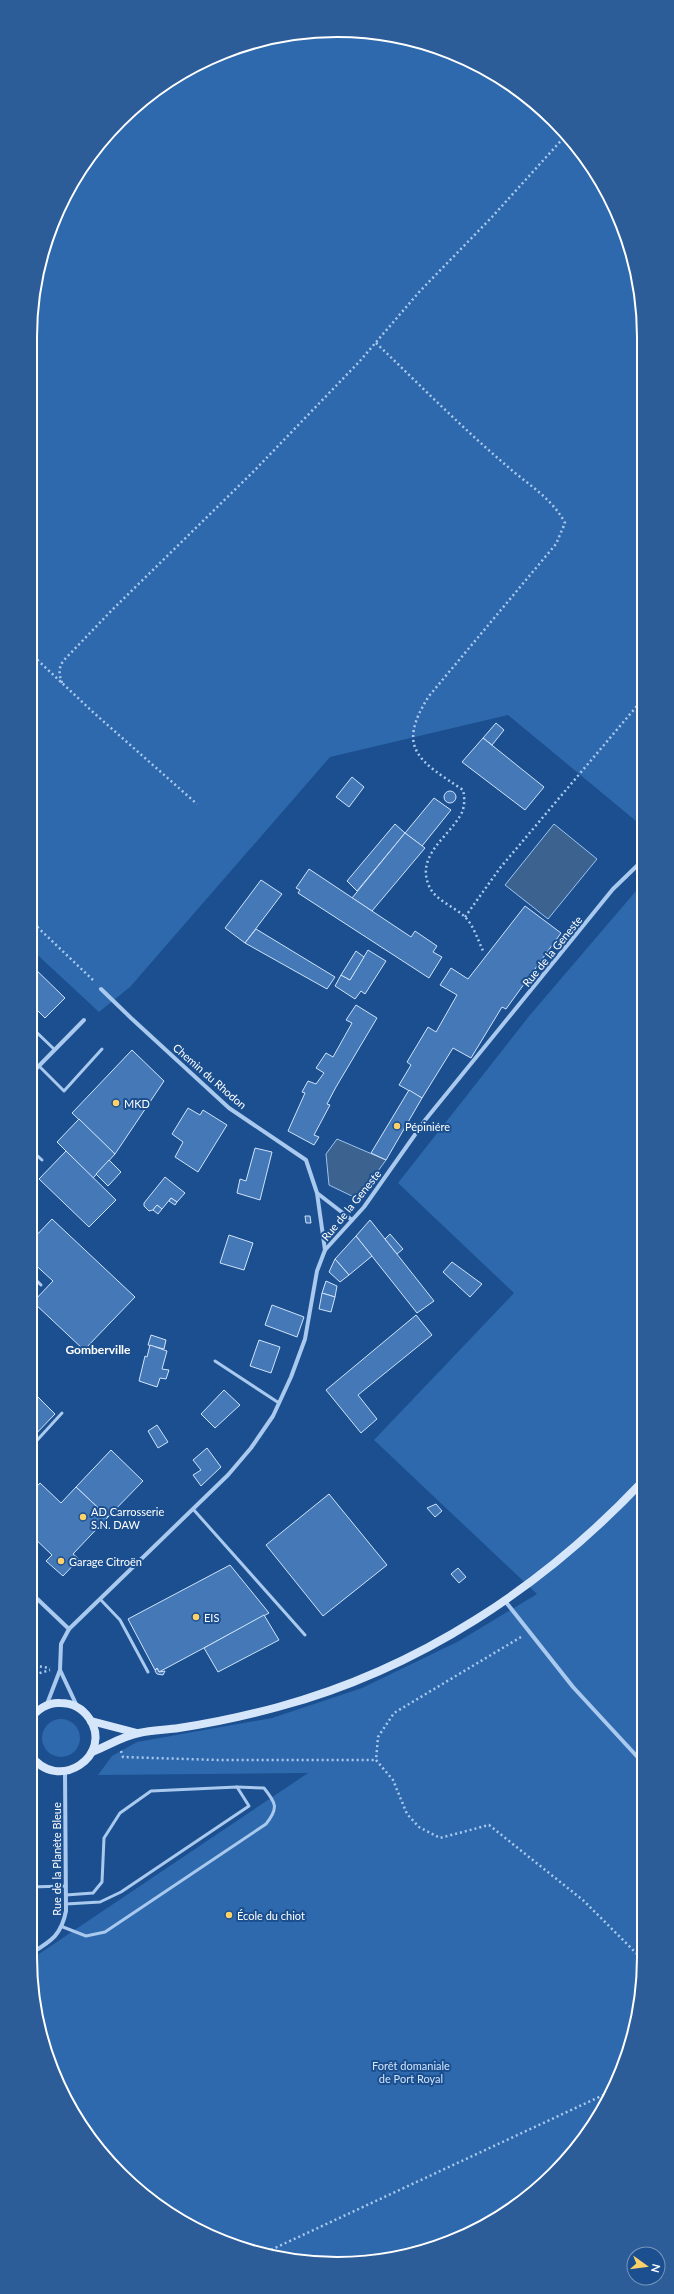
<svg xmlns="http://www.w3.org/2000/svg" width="674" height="2294" viewBox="0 0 674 2294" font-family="Lato,sans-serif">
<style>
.green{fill:#2e69ad}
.water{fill:#3c6290;stroke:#9cc4f0}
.building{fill:#4478b7;stroke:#cfe3fa}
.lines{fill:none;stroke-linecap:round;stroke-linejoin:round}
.path{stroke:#a9c9ee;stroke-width:2.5;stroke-dasharray:2 3;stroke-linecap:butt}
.service{stroke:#a9c9ee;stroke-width:3}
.minor{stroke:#a9c9ee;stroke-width:4}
.secondary{stroke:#d6e6fa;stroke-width:8}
.poi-dot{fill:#ffd166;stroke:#1b4f8f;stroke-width:1.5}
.labels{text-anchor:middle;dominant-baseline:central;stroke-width:4;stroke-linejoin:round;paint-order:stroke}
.street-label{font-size:11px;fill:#fff;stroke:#1b4f8f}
.poi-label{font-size:11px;fill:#fff;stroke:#1b4f8f;text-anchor:start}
.park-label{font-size:11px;fill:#cfe3fa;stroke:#1b4f8f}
.neighbourhood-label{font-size:12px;font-weight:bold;fill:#fff;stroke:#1b4f8f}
.rim{fill:none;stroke:#fff;stroke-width:2}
</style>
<rect width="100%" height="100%" fill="#1b4f8f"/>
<g class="green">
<path d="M337 30 397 36 490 71 568 134 621 219 641 297 642 826 508 715 330 757 130 987 99 1012 30 948V337C32 317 32 296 36 277 62 157 157 61 277 36 296 32 317 32 337 30Z"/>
<path d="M642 884 644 1957 638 2017 621 2074 592 2127 524 2201 473 2232 417 2253 317 2263 257 2253 201 2232 150 2201 106 2160 53 2074 36 2017 30 1960 308 1773 98 1775 112 1756 137 1742 272 1718 362 1688 459 1641 537 1594 374 1440 514 1293 398 1183 530 1015Z"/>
<circle cx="61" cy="1738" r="19"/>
</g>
<g class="water">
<path d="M554 824 597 859 548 919 505 885Z"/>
<path d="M337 1139 386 1160 358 1199 329 1185 326 1154Z"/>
</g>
<g class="building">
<path d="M496 723 504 730 492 745 483 738Z"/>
<path d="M483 738 544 787 525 810 462 762Z"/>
<path d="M352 777 364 787 349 807 336 797Z"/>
<circle cx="450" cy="797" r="6"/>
<path d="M434 798 451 810 422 846 405 833Z"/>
<path d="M395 824 405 833 357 891 347 881Z"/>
<path d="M405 833 425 848 372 911 352 898Z"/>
<path d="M309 869 411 937 415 931 437 946 433 952 442 957 429 978 298 893 300 890 296 888Z"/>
<path d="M261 880 282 894 245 943 225 928Z"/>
<path d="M525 906 561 933 506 1009 502 1007 471 1058 453 1048 422 1098 399 1085 411 1065 407 1062 428 1027 436 1032 457 995 440 985 451 968 468 979Z"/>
<path d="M256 929 335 977 327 989 245 943Z"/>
<path d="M368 950 386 961 365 994 361 991 355 999 335 986 341 975 350 980Z"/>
<path d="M356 951 364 957 350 980 341 975Z"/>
<path d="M30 964 65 998 45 1018 30 1003Z"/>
<path d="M356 1005 377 1018 336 1087 327 1104 330 1105 314 1135 319 1137 314 1145 288 1131 305 1093 302 1092 308 1081 316 1084 324 1073 316 1068 326 1053 333 1057 352 1023 346 1020Z"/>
<path d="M132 1050 164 1081 115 1154 72 1113Z"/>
<path d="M409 1090 422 1098 386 1160 371 1153Z"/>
<path d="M188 1108 200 1115 203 1110 227 1125 198 1172 175 1157 183 1142 172 1134Z"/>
<path d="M79 1119 115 1154 93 1178 57 1142Z"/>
<path d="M255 1148 272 1152 260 1200 237 1193 240 1179 246 1181Z"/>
<path d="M66 1151 116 1200 89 1227 39 1179Z"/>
<path d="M109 1160 121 1172 108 1186 96 1174Z"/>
<path d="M165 1177 185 1193 177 1202 171 1198 162 1209 157 1205 153 1210 149 1211 144 1206V1203Z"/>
<path d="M171 1198 177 1202 175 1205 169 1201Z"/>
<path d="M157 1205 162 1209 158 1214 153 1210Z"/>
<path d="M305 1216H310L311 1223H306Z"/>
<path d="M52 1219 135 1297 84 1350 33 1302 53 1281 30 1260V1242Z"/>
<path d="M370 1220 434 1301 417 1313 356 1236Z"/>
<path d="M390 1234 403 1249 397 1254 385 1239Z"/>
<path d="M229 1235 253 1243 244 1270 220 1263Z"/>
<path d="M356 1236 372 1256 349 1275 335 1259Z"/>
<path d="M335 1259 349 1275 340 1282 329 1272Z"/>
<path d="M452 1262 482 1284 470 1297 443 1272Z"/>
<path d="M326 1281 337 1286 335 1297 322 1293Z"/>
<path d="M322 1293 335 1297 331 1312 319 1309Z"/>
<path d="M272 1305 304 1317 297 1337 265 1325Z"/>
<path d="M416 1315 432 1335 358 1395 377 1419 361 1433 326 1390Z"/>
<path d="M151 1335 166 1340 164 1349 148 1345Z"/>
<path d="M259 1340 280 1347 271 1373 250 1366Z"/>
<path d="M150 1345 167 1351 162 1369 169 1370 166 1379 160 1378 157 1387 139 1381 145 1356 147 1357Z"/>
<path d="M224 1390 240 1405 215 1428 201 1414Z"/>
<path d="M33 1392 55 1414 30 1440V1394Z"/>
<path d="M157 1425 168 1442 158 1448 148 1431Z"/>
<path d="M207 1448 221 1467 201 1486 193 1475 201 1470 193 1460Z"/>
<path d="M111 1450 143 1481 108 1517 76 1487Z"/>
<path d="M40 1483 61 1503 76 1487 108 1517 73 1554 79 1559 63 1576 46 1561 52 1555 30 1534V1494Z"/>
<path d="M329 1494 387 1565 323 1616 266 1545Z"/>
<path d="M436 1504 442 1511 435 1517 427 1508Z"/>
<path d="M230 1565 269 1613 159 1672 157 1668 155 1670 128 1619Z"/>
<path d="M458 1568 466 1577 459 1583 451 1574Z"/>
<path d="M264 1615 279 1640 218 1672 204 1648Z"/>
<path d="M157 1668 159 1672 165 1671 163 1675 157 1674 155 1671Z"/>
</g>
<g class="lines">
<g class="path">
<path d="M376 343C419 384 461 427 507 466 527 484 552 498 565 523L556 544 429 696C395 749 420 761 463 790 465 799 465 808 460 816 447 838 416 856 429 886 435 900 453 906 464 916 473 924 478 940 483 951"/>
<path d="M30 653 94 713 197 804"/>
<path d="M62 683C59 674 58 668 64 660L114 608 253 472 359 362 420 291 492 217 567 134"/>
<path d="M465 917 500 868 642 700"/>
<path d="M30 920 94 981"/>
<path d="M521 1637 394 1713 378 1737 376 1760 393 1780 407 1814 419 1827 440 1838 489 1825 584 1901 644 1961"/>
<path d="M30 1665 50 1668"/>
<path d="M30 1676 50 1670"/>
<path d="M121 1751 123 1757 218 1760H376"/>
<path d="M262 2254 612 2091"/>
</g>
<g class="service">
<path d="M30 1026 55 1050"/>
<path d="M39 1066 64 1091 102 1049"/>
<path d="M30 1149 42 1160"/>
<path d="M30 1274 41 1285"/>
<path d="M215 1361 279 1403"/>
<path d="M30 1448 62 1413"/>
<path d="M193 1509 305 1635"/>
<path d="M100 1599 120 1620 148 1672"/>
<path d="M30 1887 66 1886"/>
<path d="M66 1895 93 1893 102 1882 104 1838 120 1813 151 1791 237 1787 249 1806 121 1892 100 1902 66 1904"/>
<path d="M63 1927 86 1936 105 1932 266 1824C279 1808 276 1803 264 1788L237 1787"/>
</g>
<g class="minor">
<path d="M101 989 131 1018 229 1108 306 1160 317 1193 325 1250"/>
<path d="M30 1075 84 1020"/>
<path d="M317 1193 352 1220"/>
<path d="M30 1592 69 1629"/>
<path d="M505 1601 573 1687 644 1764"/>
<path d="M60 1670 77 1706"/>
<path d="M47 1704 60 1670 61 1644 69 1629 228 1475 251 1448 273 1416 291 1377 305 1339 317 1271 325 1250 364 1207 426 1119 613 889 642 861"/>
<path d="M30 1954C51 1941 61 1936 66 1911L65 1772"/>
</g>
<g class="secondary">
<path d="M30 1720C36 1710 48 1702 60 1703 72 1703 82 1708 89 1718 115 1755 57 1795 30 1754"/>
<path d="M91 1721 137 1733"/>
<path d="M92 1752C107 1746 123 1736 139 1733 152 1730 166 1730 179 1728 213 1723 245 1716 278 1707 419 1669 543 1587 643 1481"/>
</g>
</g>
<g class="poi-dot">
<circle cx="116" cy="1103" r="4"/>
<circle cx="397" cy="1126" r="4"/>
<circle cx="83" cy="1517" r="4"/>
<circle cx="61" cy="1561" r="4"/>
<circle cx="196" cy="1617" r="4"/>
<circle cx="229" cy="1915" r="4"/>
</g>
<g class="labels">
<g class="street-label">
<text transform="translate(552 951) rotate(-51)">Rue de la Geneste</text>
<text transform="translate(210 1076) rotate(41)">Chemin du Rhodon</text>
<text transform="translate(351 1205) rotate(-51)">Rue de la Geneste</text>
<text transform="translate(56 1859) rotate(-90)">Rue de la Planète Bleue</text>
</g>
<g class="poi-label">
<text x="124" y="1103">MKD</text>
<text x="405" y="1126">Pépiniére</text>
<text x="91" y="1511">AD Carrosserie<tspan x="91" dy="13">S.N. DAW</tspan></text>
<text x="69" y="1561">Garage Citroën</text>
<text x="204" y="1617">EIS</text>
<text x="237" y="1915">École du chiot</text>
</g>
<g class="park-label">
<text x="411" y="2065">Forêt domaniale<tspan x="411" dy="13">de Port Royal</tspan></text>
</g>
<g class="neighbourhood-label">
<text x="98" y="1349">Gomberville</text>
</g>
</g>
<path d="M0 0H674V2294H0ZM337 37H337A300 300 0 0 1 637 337V1957A300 300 0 0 1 337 2257H337A300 300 0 0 1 37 1957V337A300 300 0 0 1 337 37Z" fill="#2d5d98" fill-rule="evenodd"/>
<path class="rim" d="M337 37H337A300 300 0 0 1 637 337V1957A300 300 0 0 1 337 2257H337A300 300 0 0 1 37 1957V337A300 300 0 0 1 337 37Z"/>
<g transform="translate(646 2266) rotate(104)"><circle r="19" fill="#1b4f8f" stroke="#7695bc"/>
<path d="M0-3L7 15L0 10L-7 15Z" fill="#ffd166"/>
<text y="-6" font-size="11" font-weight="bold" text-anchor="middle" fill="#ffffff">N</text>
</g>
</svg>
